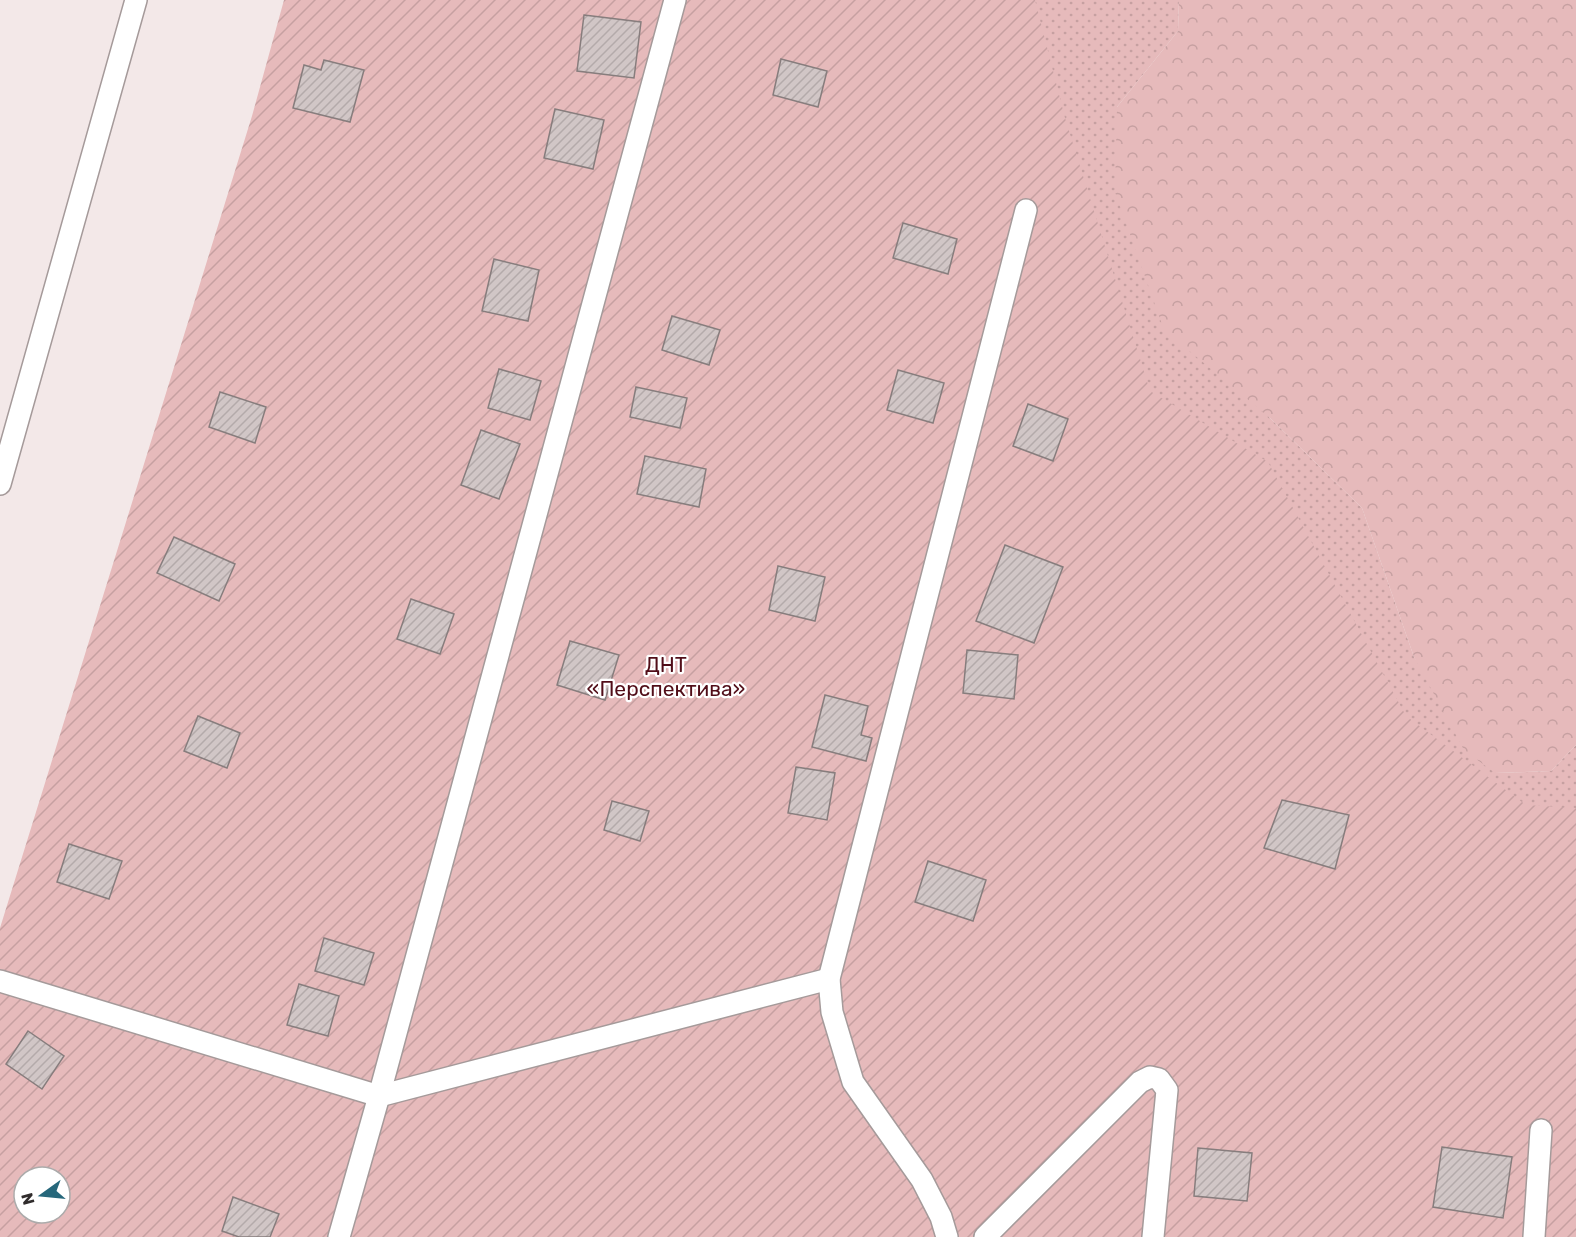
<svg xmlns="http://www.w3.org/2000/svg" width="1576" height="1237" viewBox="0 0 1576 1237" font-family="Rubik,sans-serif">
<style>
.grass{fill:url(#grass-dots)}
.forest{fill:url(#forest-crowns)}
.garden{fill:url(#garden-furrows);fill-rule:evenodd}
.building{fill:url(#building-hatch);stroke:#877d7d;stroke-width:1.5}
.lines{fill:none;stroke-linecap:round;stroke-linejoin:round}
.minor-casing{stroke:#a59a9a;stroke-width:24}
.minor{stroke:#fff;stroke-width:21}
.labels{text-anchor:middle;dominant-baseline:central;stroke-width:4.5;stroke-linejoin:round;paint-order:stroke}
.park-label{font-size:21px;fill:#510d18;stroke:#fff}
</style>
<defs>
<pattern id="grass-dots" width="8" height="8" patternUnits="userSpaceOnUse" patternTransform="scale(1.5)"><rect width="8" height="8" fill="#e6babb"/><path d="M2 2h.1M6 6h.1" fill="none" stroke="#c6a0a1" stroke-width="1.8" stroke-linecap="round"/></pattern>
<pattern id="forest-crowns" width="20" height="18" patternUnits="userSpaceOnUse" patternTransform="scale(1.5)"><rect width="20" height="18" fill="#e6babb"/><path d="M2 6a3 3 0 1 1 6 0M12 15a3 3 0 1 1 6 0" fill="none" stroke="#c6a0a1"/></pattern>
<pattern id="garden-furrows" width="10" height="10" patternUnits="userSpaceOnUse" patternTransform="scale(1.5)"><rect width="10" height="10" fill="#e6babb"/><path d="M-1 1l2-2M0 10L10 0M9 11l2-2" fill="none" stroke="#c6a0a1"/></pattern>
<pattern id="building-hatch" width="6" height="6" patternUnits="userSpaceOnUse" patternTransform="scale(1.5)"><rect width="6" height="6" fill="#d1c6c6"/><path d="M-1 1l2-2M0 6l6-6M5 7l2-2" fill="none" stroke="#b4aaaa"/></pattern>
</defs>
<rect width="100%" height="100%" fill="#f3e8e8"/>
<path class="grass" d="M966 0H1179L1178 31 1117 107 1269 417 1362 508 1414 657 1496 773 1551 771 1576 745V930L1287 774Z"/>
<path class="forest" d="M1179 0H1576V745L1551 771 1495 773 1464 750 1414 657 1362 508 1269 417 1164 330 1115 192 1117 107 1178 31Z"/>
<path class="garden" d="M284 0H1035L1065 118 1150 391 1268 462 1406 716 1526 805 1576 808V1237H0V928L252 116ZM24 1177H60V1213H24Z"/>
<g class="building">
<path d="M584 15 641 22 634 78 577 71Z"/>
<path d="M781 59 827 71 818 107 773 95Z"/>
<path d="M324 60 364 70 350 122 293 108 304 65 321 70Z"/>
<path d="M555 109 604 120 593 169 544 158Z"/>
<path d="M903 223 957 239 948 274 893 258Z"/>
<path d="M494 259 539 270 528 321 482 311Z"/>
<path d="M672 316 720 330 709 365 662 350Z"/>
<path d="M499 369 541 381 530 420 488 408Z"/>
<path d="M898 370 944 383 933 423 887 410Z"/>
<path d="M636 387 687 398 680 428 630 417Z"/>
<path d="M220 392 266 407 255 443 209 427Z"/>
<path d="M1028 404 1068 419 1053 461 1013 446Z"/>
<path d="M481 430 520 444 499 499 461 485Z"/>
<path d="M645 456 706 469 699 507 637 494Z"/>
<path d="M174 537 235 564 219 601 157 573Z"/>
<path d="M1005 545 1063 567 1034 643 976 621Z"/>
<path d="M778 566 825 577 815 621 769 610Z"/>
<path d="M411 599 454 614 440 654 397 639Z"/>
<path d="M570 641 619 655 605 700 557 685Z"/>
<path d="M967 650 1018 655 1014 699 963 693Z"/>
<path d="M825 695 868 706 861 735 872 738 866 761 812 747Z"/>
<path d="M198 716 240 733 227 768 184 751Z"/>
<path d="M796 767 835 773 827 820 788 813Z"/>
<path d="M1282 800 1349 815 1335 869 1264 848Z"/>
<path d="M612 801 649 811 640 841 604 830Z"/>
<path d="M69 844 122 861 109 899 57 882Z"/>
<path d="M928 861 986 880 973 921 915 902Z"/>
<path d="M324 938 374 953 364 985 315 971Z"/>
<path d="M299 984 339 996 328 1036 287 1025Z"/>
<path d="M28 1031 64 1056 42 1089 6 1064Z"/>
<path d="M1442 1147 1512 1157 1503 1218 1433 1207Z"/>
<path d="M1198 1148 1252 1153 1247 1201 1194 1196Z"/>
<path d="M233 1197 279 1214 270 1237H239L222 1231Z"/>
</g>
<g class="lines">
<defs>
<g id="minor">
<path d="M0 484 136 0"/>
<path d="M0 981 379 1096 829 979"/>
<path d="M339 1237 379 1096 675 0"/>
<path d="M947 1237 941 1217 922 1180 853 1082 832 1012 829 979 1026 210"/>
<path d="M985 1237 1140 1082 1150 1077 1159 1079 1167 1090 1153 1237"/>
<path d="M1534 1237 1541 1130"/>
</g>
</defs>
<use href="#minor" class="minor-casing"/>
<use href="#minor" class="minor"/>
</g>
<g class="labels">
<g class="park-label">
<text x="666" y="664">ДНТ<tspan x="666" dy="24">«Перспектива»</tspan></text>
</g>
</g>
<g transform="translate(42 1195) rotate(255)"><circle r="28" fill="#ffffff" stroke="#acabab" stroke-width="1.5"/>
<path d="M0-4.5L10 22L0 15L-10 22Z" fill="#26677b"/>
<text y="-9" font-size="16" font-weight="bold" text-anchor="middle" fill="#302c2c">N</text>
</g>
</svg>
